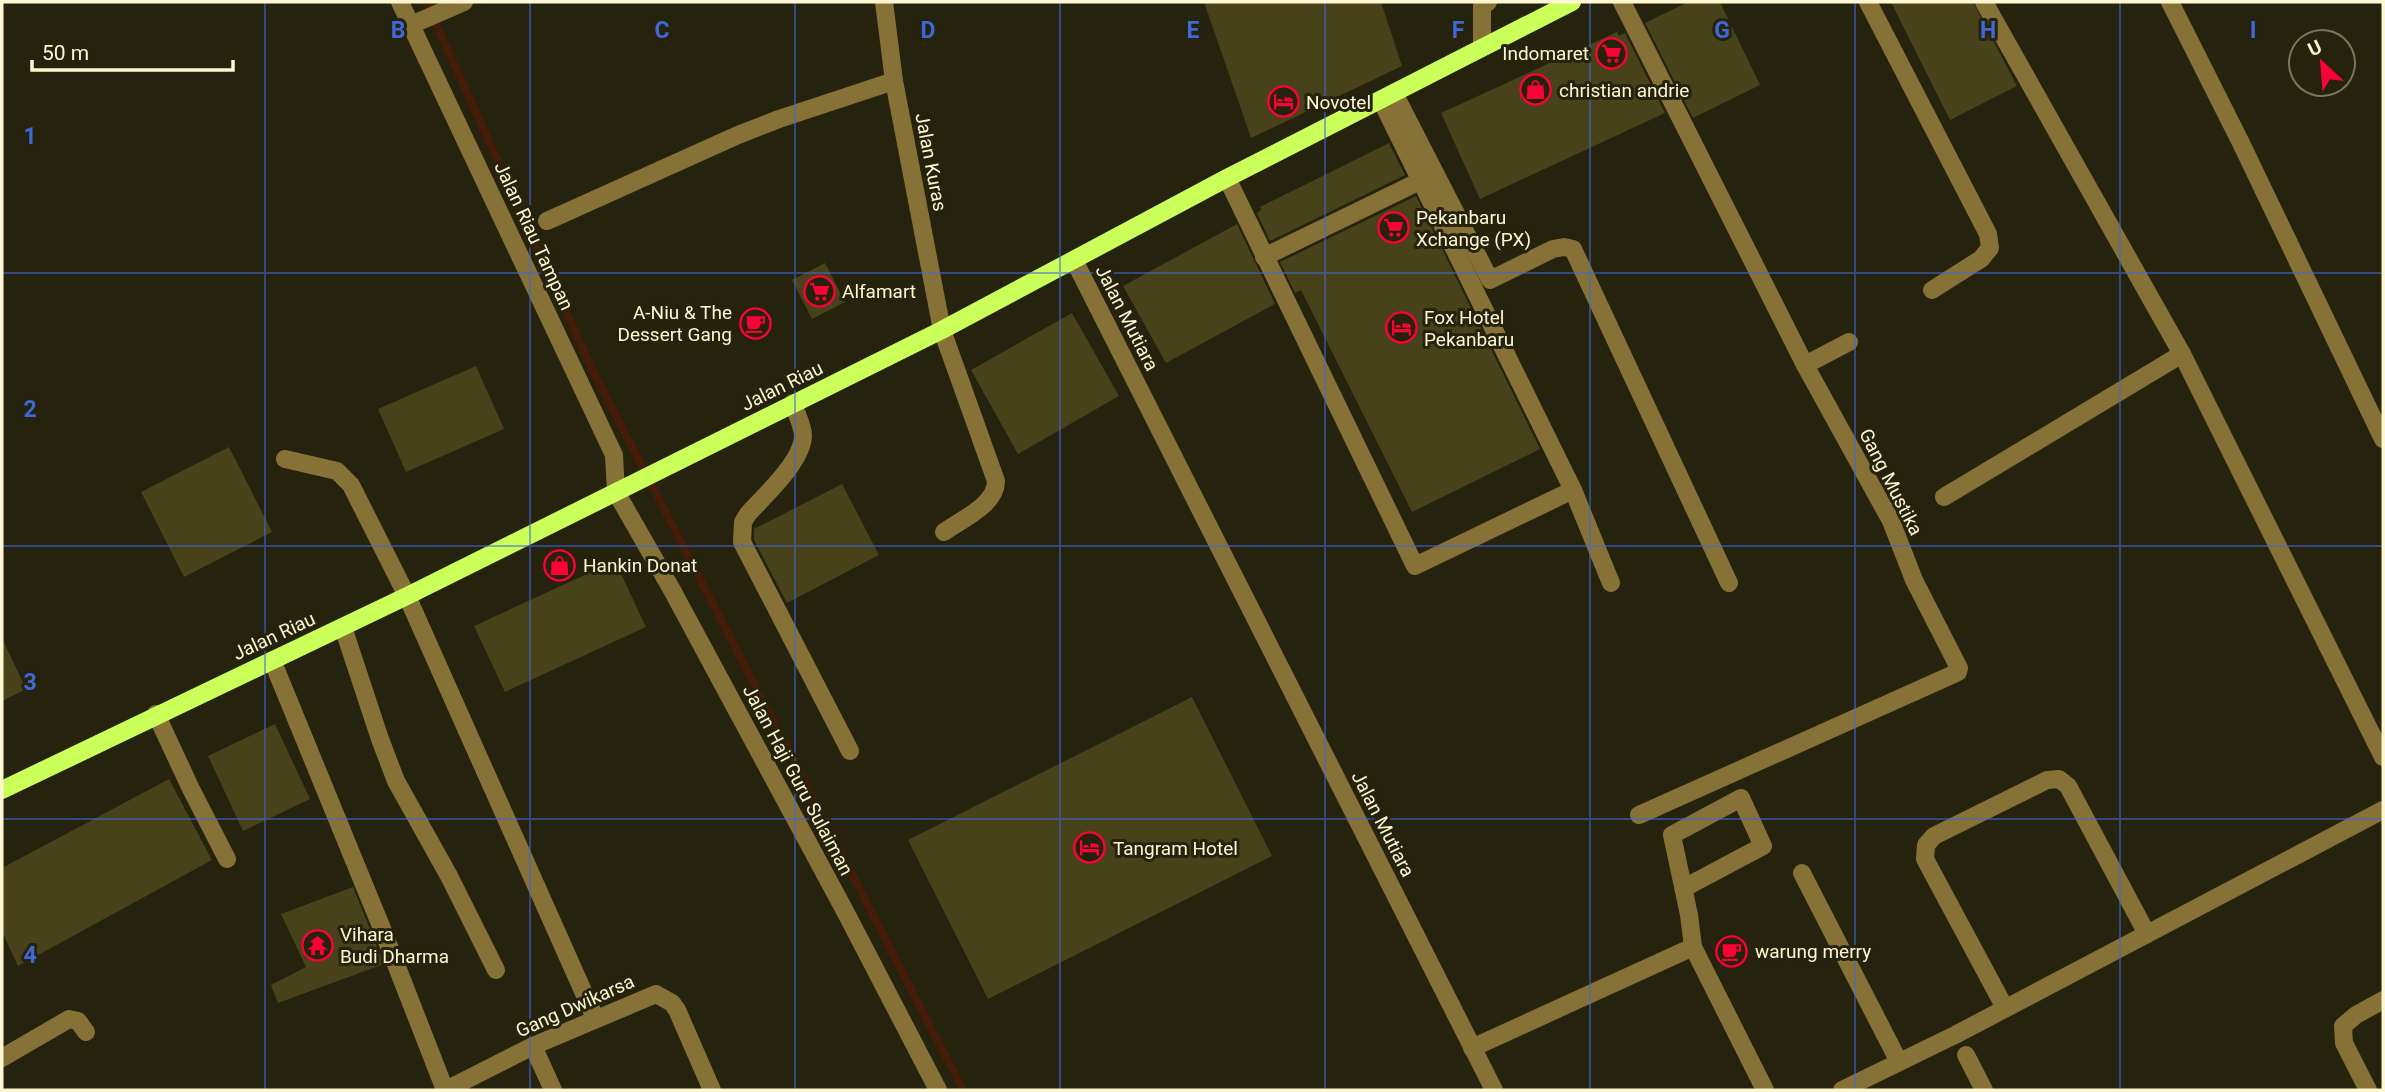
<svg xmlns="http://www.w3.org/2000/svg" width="2385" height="1092" viewBox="0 0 2385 1092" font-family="Roboto,sans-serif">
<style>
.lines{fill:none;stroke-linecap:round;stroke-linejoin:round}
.stream{stroke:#441c08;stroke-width:8}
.building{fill:#474219}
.minor{stroke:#867137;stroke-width:18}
.major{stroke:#cbff59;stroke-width:18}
.grid{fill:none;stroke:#3f67d7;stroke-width:2;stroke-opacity:0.55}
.labels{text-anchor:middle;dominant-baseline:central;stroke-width:6;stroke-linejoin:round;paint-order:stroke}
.poi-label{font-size:19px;fill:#fff6d2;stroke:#25220e;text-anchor:start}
.street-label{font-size:19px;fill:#fff6d2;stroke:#25220e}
.grid-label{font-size:23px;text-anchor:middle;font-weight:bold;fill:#3f67d7;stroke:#25220e;stroke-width:6;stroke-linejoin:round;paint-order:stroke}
</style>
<rect width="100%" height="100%" fill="#25220e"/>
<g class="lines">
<path class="stream" d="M426 2 594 373 963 1090"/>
</g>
<g class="building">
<path d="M1204 2H1381L1402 66 1251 138Z"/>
<path d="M1688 2H1720L1760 85 1693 118 1645 23Z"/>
<path d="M1891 2H1973L2017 86 1950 120Z"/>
<path d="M1617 32 1619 36 1625 33 1665 113 1480 199 1441 113Z"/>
<path d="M1389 143 1405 175 1270 241 1257 213 1261 210 1260 207Z"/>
<path d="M1416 196 1540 449 1412 512 1301 290 1295 293 1280 262Z"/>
<path d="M1237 224 1275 304 1166 363 1123 286Z"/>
<path d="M825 263 845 302 812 319 792 280Z"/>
<path d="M1072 313 1119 396 1018 454 971 370Z"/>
<path d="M476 366 504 429 406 472 378 409Z"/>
<path d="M229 447 272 532 184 577 141 492Z"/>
<path d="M842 484 879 555 787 603 754 540V529Z"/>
<path d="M615 561 646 627 505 692 474 626Z"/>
<path d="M2 638 26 689 2 701Z"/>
<path d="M1192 697 1272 856 988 999 908 840Z"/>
<path d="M275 724 310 799 243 831 208 756Z"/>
<path d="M169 779 212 860 18 966 2 932V868Z"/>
<path d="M353 887 384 964 278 1003 271 985 306 967 281 914Z"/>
</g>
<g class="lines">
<g class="minor">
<path d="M400 2 614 455 616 492 672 590 846 913 938 1090"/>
<path d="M884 2 894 81 942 330 996 481C996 505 962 519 944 532"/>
<path d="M1622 2 1805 365 1891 521 1914 580 1959 668 1958 672 1954 674 1639 815"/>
<path d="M1868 2 1988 234 1990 248 1981 259 1932 290"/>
<path d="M1984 2 2182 354 2383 757"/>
<path d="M2170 2 2240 141 2383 439"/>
<path d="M411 25 464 2"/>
<path d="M1482 48V6L1488 2"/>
<path d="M1394 93 1490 280 1553 249 1564 247 1573 249 1729 583"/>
<path d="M1381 100 1573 490 1611 583"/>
<path d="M1227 178 1415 566 1573 490"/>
<path d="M547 221 738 135 779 119 894 81"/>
<path d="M1264 257 1420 181"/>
<path d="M1074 260 1494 1090"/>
<path d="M1805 365 1849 342"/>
<path d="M793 403C796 414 803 425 803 436 802 462 765 495 748 514L743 522 742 542 850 751"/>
<path d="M285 459 337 471 351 485 407 596 595 1018"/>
<path d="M1944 497 2182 354"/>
<path d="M343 627 380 739 396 781 449 876 496 970"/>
<path d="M272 660 383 931 445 1090"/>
<path d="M156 714 191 789 227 859"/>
<path d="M1802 873 1899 1062"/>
<path d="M1684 888 1763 846 1741 798 1672 835 1689 915 1693 947 1765 1090"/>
<path d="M2005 1008 1925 859 1926 845 1934 836 2047 780 2059 779 2068 786 2147 934"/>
<path d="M533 1046 553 1090"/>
<path d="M1472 1048 1693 947"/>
<path d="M1966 1055 1984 1090"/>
<path d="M2 1058 69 1019 78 1021 86 1032"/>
<path d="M446 1090 533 1046 656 994 672 1003 677 1010 712 1090"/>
<path d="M1842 1090 1955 1035 2383 810"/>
<path d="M2368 1090 2344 1043 2343 1026 2356 1015 2383 1000"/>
</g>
<path class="major" d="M2 790 407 596 942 330 1227 178 1572 2"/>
</g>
<path class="grid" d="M265 2V1090M530 2V1090M795 2V1090M1060 2V1090M1325 2V1090M1590 2V1090M1855 2V1090M2120 2V1090M2 273H2383M2 546H2383M2 819H2383"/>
<defs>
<symbol id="supermarket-ring" viewBox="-11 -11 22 22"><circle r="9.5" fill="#25220e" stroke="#fd0035" stroke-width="1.5"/><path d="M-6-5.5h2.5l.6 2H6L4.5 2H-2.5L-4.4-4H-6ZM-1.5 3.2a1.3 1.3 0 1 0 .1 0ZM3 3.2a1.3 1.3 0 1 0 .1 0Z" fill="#fd0035"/></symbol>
<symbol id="shop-ring" viewBox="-11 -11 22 22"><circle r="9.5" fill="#25220e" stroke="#fd0035" stroke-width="1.5"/><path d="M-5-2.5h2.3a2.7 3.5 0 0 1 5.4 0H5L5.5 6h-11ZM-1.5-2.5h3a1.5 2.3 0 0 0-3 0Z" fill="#fd0035"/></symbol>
<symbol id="hotel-ring" viewBox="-11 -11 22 22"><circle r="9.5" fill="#25220e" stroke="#fd0035" stroke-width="1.5"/><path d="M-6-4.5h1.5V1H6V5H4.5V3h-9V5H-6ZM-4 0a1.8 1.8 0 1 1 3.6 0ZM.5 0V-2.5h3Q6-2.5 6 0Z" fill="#fd0035"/></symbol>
<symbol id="cafe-ring" viewBox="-11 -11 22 22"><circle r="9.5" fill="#25220e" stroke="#fd0035" stroke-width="1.5"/><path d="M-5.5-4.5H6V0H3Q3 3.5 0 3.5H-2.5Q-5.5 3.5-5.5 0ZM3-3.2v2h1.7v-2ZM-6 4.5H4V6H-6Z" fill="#fd0035"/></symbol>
<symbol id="temple-ring" viewBox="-11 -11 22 22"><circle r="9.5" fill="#25220e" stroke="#fd0035" stroke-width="1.5"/><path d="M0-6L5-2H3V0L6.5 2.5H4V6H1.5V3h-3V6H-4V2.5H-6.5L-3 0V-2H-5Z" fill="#fd0035"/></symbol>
</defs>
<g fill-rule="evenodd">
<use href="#supermarket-ring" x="1594" y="36" width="35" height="35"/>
<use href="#shop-ring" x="1518" y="72" width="35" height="35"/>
<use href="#hotel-ring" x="1266" y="84" width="35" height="35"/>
<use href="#supermarket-ring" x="1376" y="210" width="35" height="35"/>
<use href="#supermarket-ring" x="802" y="274" width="35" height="35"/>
<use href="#cafe-ring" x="738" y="306" width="35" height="35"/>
<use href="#hotel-ring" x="1384" y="310" width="35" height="35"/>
<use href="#shop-ring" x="542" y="548" width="35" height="35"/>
<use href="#hotel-ring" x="1072" y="830" width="35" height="35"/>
<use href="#temple-ring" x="300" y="928" width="35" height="35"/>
<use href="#cafe-ring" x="1714" y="934" width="35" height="35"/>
</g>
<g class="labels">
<g class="poi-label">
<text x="1589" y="53" text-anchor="end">Indomaret</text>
<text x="1559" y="90">christian andrie</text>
<text x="1306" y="102">Novotel</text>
<text x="1416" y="217">Pekanbaru<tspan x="1416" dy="22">Xchange (PX)</tspan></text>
<text x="842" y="291">Alfamart</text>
<text x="732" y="312" text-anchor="end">A-Niu &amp; The<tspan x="732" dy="22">Dessert Gang</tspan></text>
<text x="1424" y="317">Fox Hotel<tspan x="1424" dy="22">Pekanbaru</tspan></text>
<text x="583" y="565">Hankin Donat</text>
<text x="1113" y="848">Tangram Hotel</text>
<text x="340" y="934">Vihara<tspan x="340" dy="22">Budi Dharma</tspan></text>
<text x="1755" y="951">warung merry</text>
</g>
<g class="street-label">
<text transform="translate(931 162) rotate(79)">Jalan Kuras</text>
<text transform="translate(534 236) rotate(65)">Jalan Riau Tampan</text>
<text transform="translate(1127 318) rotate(63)">Jalan Mutiara</text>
<text transform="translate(782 386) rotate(-26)">Jalan Riau</text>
<text transform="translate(1891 482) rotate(63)">Gang Mustika</text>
<text transform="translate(274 636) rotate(-25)">Jalan Riau</text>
<text transform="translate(798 780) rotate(62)">Jalan Haji Guru Sulaiman</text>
<text transform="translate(1383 824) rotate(63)">Jalan Mutiara</text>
<text transform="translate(575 1006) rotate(-24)">Gang Dwikarsa</text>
</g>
</g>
<g class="grid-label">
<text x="398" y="38">B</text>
<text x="662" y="38">C</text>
<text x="928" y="38">D</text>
<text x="1193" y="38">E</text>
<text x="1458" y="38">F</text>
<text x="1722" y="38">G</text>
<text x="1988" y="38">H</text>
<text x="2253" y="38">I</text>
<text x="30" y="144">1</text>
<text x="30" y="417">2</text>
<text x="30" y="690">3</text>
<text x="30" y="963">4</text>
</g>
<rect width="2385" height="1092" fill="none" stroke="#fff6d2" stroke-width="7"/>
<g transform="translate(2322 63) rotate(334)"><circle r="33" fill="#25220e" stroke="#7c775c" stroke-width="2"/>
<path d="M0-5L12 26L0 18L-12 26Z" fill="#fd0035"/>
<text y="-10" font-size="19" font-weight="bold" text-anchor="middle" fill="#fff6d2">U</text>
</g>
<path d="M32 60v10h201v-10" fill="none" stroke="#fff6d2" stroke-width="3.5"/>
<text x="42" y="60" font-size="21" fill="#fff6d2" stroke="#25220e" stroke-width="5" paint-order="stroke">50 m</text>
</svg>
